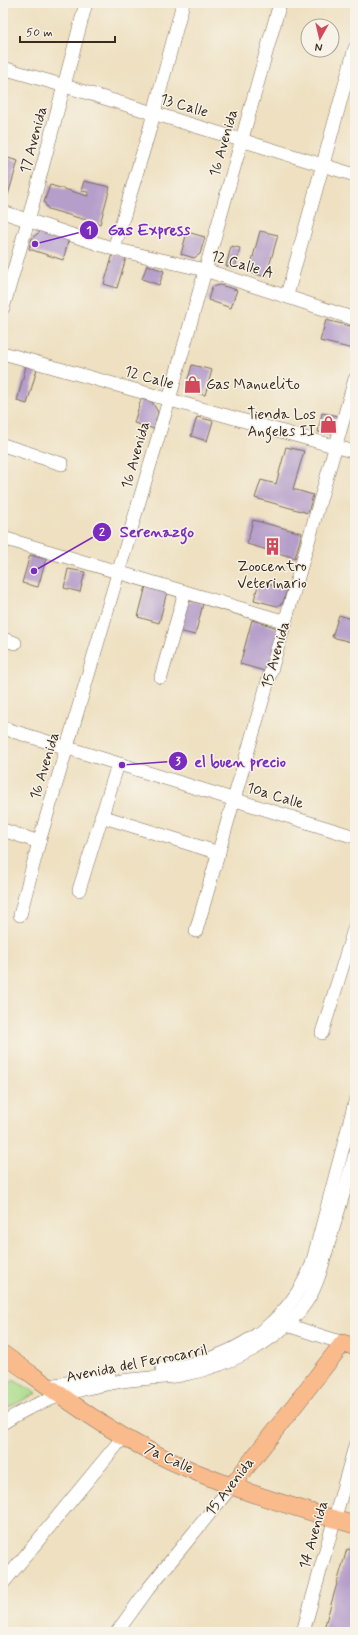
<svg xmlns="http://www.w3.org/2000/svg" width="358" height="1635" viewBox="0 0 358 1635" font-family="Mynerve,sans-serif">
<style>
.green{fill:#a9dc8b;stroke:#728354}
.building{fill:#b59eca}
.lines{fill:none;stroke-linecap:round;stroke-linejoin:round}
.minor-casing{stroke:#7a6a57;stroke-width:14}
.major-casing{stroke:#7a6a57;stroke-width:18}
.minor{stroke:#fff;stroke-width:13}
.major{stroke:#fabb8c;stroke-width:17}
.labels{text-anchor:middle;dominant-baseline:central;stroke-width:3;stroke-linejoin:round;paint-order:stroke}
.street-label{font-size:15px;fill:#3b2a1e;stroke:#f7f3e8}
.poi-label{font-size:15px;fill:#3b2a1e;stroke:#f7f3e8;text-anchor:start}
.leader{fill:none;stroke:#7b2cbf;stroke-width:1.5}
.callout-dot{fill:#7b2cbf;stroke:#f7f3e8;stroke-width:1.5}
.mark-label{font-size:12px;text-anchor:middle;font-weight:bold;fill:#fff}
.callout-label{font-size:16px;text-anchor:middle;font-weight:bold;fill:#7b2cbf;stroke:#f7f3e8;stroke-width:3;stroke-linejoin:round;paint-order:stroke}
</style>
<rect width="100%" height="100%" fill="#f7f3e8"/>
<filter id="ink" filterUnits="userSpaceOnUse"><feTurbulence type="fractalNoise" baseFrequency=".025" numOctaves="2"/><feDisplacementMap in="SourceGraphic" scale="8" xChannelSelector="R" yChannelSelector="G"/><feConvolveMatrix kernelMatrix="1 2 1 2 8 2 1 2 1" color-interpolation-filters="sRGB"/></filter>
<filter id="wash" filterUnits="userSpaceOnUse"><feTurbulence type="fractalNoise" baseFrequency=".012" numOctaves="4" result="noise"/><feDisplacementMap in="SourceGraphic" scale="16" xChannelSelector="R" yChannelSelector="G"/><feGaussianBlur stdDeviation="0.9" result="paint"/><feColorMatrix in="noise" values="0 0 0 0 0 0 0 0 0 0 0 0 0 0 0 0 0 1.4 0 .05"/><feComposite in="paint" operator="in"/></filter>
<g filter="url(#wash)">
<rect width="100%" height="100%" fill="#eee0c0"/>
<path class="green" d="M13 1380 37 1393 3 1410V1389Z"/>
<g id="blocks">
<g class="building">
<path d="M8 158 18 161 8 195 3 194V176Z"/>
<path d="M84 181 110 187 100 224 48 209 44 202 50 185 88 196V192L81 191Z"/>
<path d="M42 230 69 238 63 260 29 249 32 238Z"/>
<path d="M260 231 278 235 266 277 249 272Z"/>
<path d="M187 232 205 237 200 254 194 258 181 254Z"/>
<path d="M231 246 240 248 235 268 226 266Z"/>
<path d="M113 254 126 258 117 288 104 284Z"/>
<path d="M147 265 164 271 159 285 142 279Z"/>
<path d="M220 285 237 290 231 308 208 300 212 287Z"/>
<path d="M326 320 354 327 355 343 353 349 320 341Z"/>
<path d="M192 365 212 370 205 395 187 390V383Z"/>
<path d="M26 366 37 369 27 404 17 401Z"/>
<path d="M141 399 152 402 158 412 154 429 134 423Z"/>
<path d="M322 413 339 416 336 431 331 434 318 432Z"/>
<path d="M197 417 213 421 207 441 191 436Z"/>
<path d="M286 447 304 451 293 489 313 495 308 513 255 498 261 480 276 484Z"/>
<path d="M253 520 302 533 295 558 247 544Z"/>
<path d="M30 555 46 559 38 587 22 583Z"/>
<path d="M68 569 85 572 80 592 64 588Z"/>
<path d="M259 582 287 589 283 603 277 606 254 600Z"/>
<path d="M146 586 167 592 159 623 138 617Z"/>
<path d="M191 601 203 604 195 635 178 631 185 604Z"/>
<path d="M339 615 355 620V643L332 637Z"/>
<path d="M252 620 281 629 268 672 240 664Z"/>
<path d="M347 1549 355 1551V1632H323Z"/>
</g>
</g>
</g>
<g filter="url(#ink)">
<use href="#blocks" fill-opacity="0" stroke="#7a6a57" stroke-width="1"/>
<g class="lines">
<defs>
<g id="minor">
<path d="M3 68 65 86 355 175"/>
<path d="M3 212 114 249 205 270 355 319"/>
<path d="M114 249 150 128 183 3"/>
<path d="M287 295 355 48"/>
<path d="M3 308 28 221 86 3"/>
<path d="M3 353 355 452"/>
<path d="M3 445 62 464"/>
<path d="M3 538 286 622"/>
<path d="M3 639 15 643"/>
<path d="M161 677 185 592"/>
<path d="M3 728 355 837"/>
<path d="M101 816 219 853"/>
<path d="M3 830 39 842"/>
<path d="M79 890 118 764"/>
<path d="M20 915 39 842 169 400 280 3"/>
<path d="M196 931 355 379"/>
<path d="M322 1033 355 926"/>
<path d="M287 1325 343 1343"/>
<path d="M162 1369C174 1367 187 1366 199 1362 250 1347 292 1315 312 1264L355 1102"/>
<path d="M50 1386 109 1375"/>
<path d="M3 1423C38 1399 81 1388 122 1381 142 1378 163 1378 182 1375 231 1365 284 1340 310 1296 319 1281 323 1262 328 1245 337 1215 346 1185 355 1155"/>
<path d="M3 1583 124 1436"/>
<path d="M117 1632 148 1589 231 1487"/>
<path d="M303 1632 355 1446"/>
</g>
<g id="major">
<path d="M3 1354C50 1387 98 1425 150 1451 215 1484 285 1505 355 1525"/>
<path d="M231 1487 343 1343 355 1347"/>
</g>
</defs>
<use href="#minor" class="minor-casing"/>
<use href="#major" class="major-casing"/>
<use href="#minor" class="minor"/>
<use href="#major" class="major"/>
</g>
</g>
<defs>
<symbol id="shop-bare" viewBox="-9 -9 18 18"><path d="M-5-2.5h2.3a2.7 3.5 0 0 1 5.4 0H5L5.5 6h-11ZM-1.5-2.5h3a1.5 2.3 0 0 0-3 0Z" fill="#d1495b" stroke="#f7f3e8" stroke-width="2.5" paint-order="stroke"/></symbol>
<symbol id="building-bare" viewBox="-9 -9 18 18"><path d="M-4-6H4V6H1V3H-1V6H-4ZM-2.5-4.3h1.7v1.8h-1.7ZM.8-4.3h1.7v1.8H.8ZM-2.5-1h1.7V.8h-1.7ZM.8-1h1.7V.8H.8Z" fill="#d1495b" stroke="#f7f3e8" stroke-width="2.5" paint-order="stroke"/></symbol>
</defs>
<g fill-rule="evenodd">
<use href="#shop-bare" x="180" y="372" width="25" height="25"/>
<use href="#shop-bare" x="316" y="412" width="25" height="25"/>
<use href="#building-bare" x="260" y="534" width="25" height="25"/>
</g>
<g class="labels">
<g class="street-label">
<text transform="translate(184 106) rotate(17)">13 Calle</text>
<text transform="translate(34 140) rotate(-75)">17 Avenida</text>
<text transform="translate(224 143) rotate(-74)">16 Avenida</text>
<text transform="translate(242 265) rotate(17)">12 Calle A</text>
<text transform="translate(149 378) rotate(16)">12 Calle</text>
<text transform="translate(136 455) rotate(-74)">16 Avenida</text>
<text transform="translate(276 655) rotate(-74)">15 Avenida</text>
<text transform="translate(45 766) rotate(-73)">16 Avenida</text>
<text transform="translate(275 796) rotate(17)">10a Calle</text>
<text transform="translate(137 1364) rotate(-11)">Avenida del Ferrocarril</text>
<text transform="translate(169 1459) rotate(25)">7a Calle</text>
<text transform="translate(230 1487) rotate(-52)">15 Avenida</text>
<text transform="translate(314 1535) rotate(-74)">14 Avenida</text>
</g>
<g class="poi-label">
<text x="206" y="385">Gas Manuelito</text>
<text x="316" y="415" text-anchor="end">Tienda Los<tspan x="316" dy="17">Angeles II</tspan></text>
<text x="272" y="567" text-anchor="middle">Zoocentro<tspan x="272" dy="17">Veterinario</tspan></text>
</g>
</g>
<path class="leader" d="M35 244L89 230M34 571L102 532M122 765L178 761"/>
<g class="callout-dot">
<circle cx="35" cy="244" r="4"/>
<circle cx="34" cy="571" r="4"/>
<circle cx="122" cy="765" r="4"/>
<circle cx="89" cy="230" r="10"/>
<circle cx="102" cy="532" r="10"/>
<circle cx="178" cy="761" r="10"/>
</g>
<g class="mark-label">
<text x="89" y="234">1</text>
<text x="102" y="536">2</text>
<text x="178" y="765">3</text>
</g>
<g class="callout-label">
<text x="149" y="235">Gas Express</text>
<text x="157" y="537">Serenazgo</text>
<text x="240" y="767">el buen precio</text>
</g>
<rect width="358" height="1635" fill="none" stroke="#f7f3e8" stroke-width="16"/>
<g transform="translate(320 38) rotate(188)"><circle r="19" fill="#f7f3e8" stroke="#aca397"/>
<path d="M0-3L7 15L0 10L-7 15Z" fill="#d1495b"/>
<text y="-6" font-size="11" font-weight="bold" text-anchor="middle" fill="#3b2a1e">N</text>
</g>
<path d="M20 36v6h95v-6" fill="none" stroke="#3b2a1e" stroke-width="2"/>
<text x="26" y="36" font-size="12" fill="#3b2a1e" stroke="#f7f3e8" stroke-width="3" paint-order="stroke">50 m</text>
</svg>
